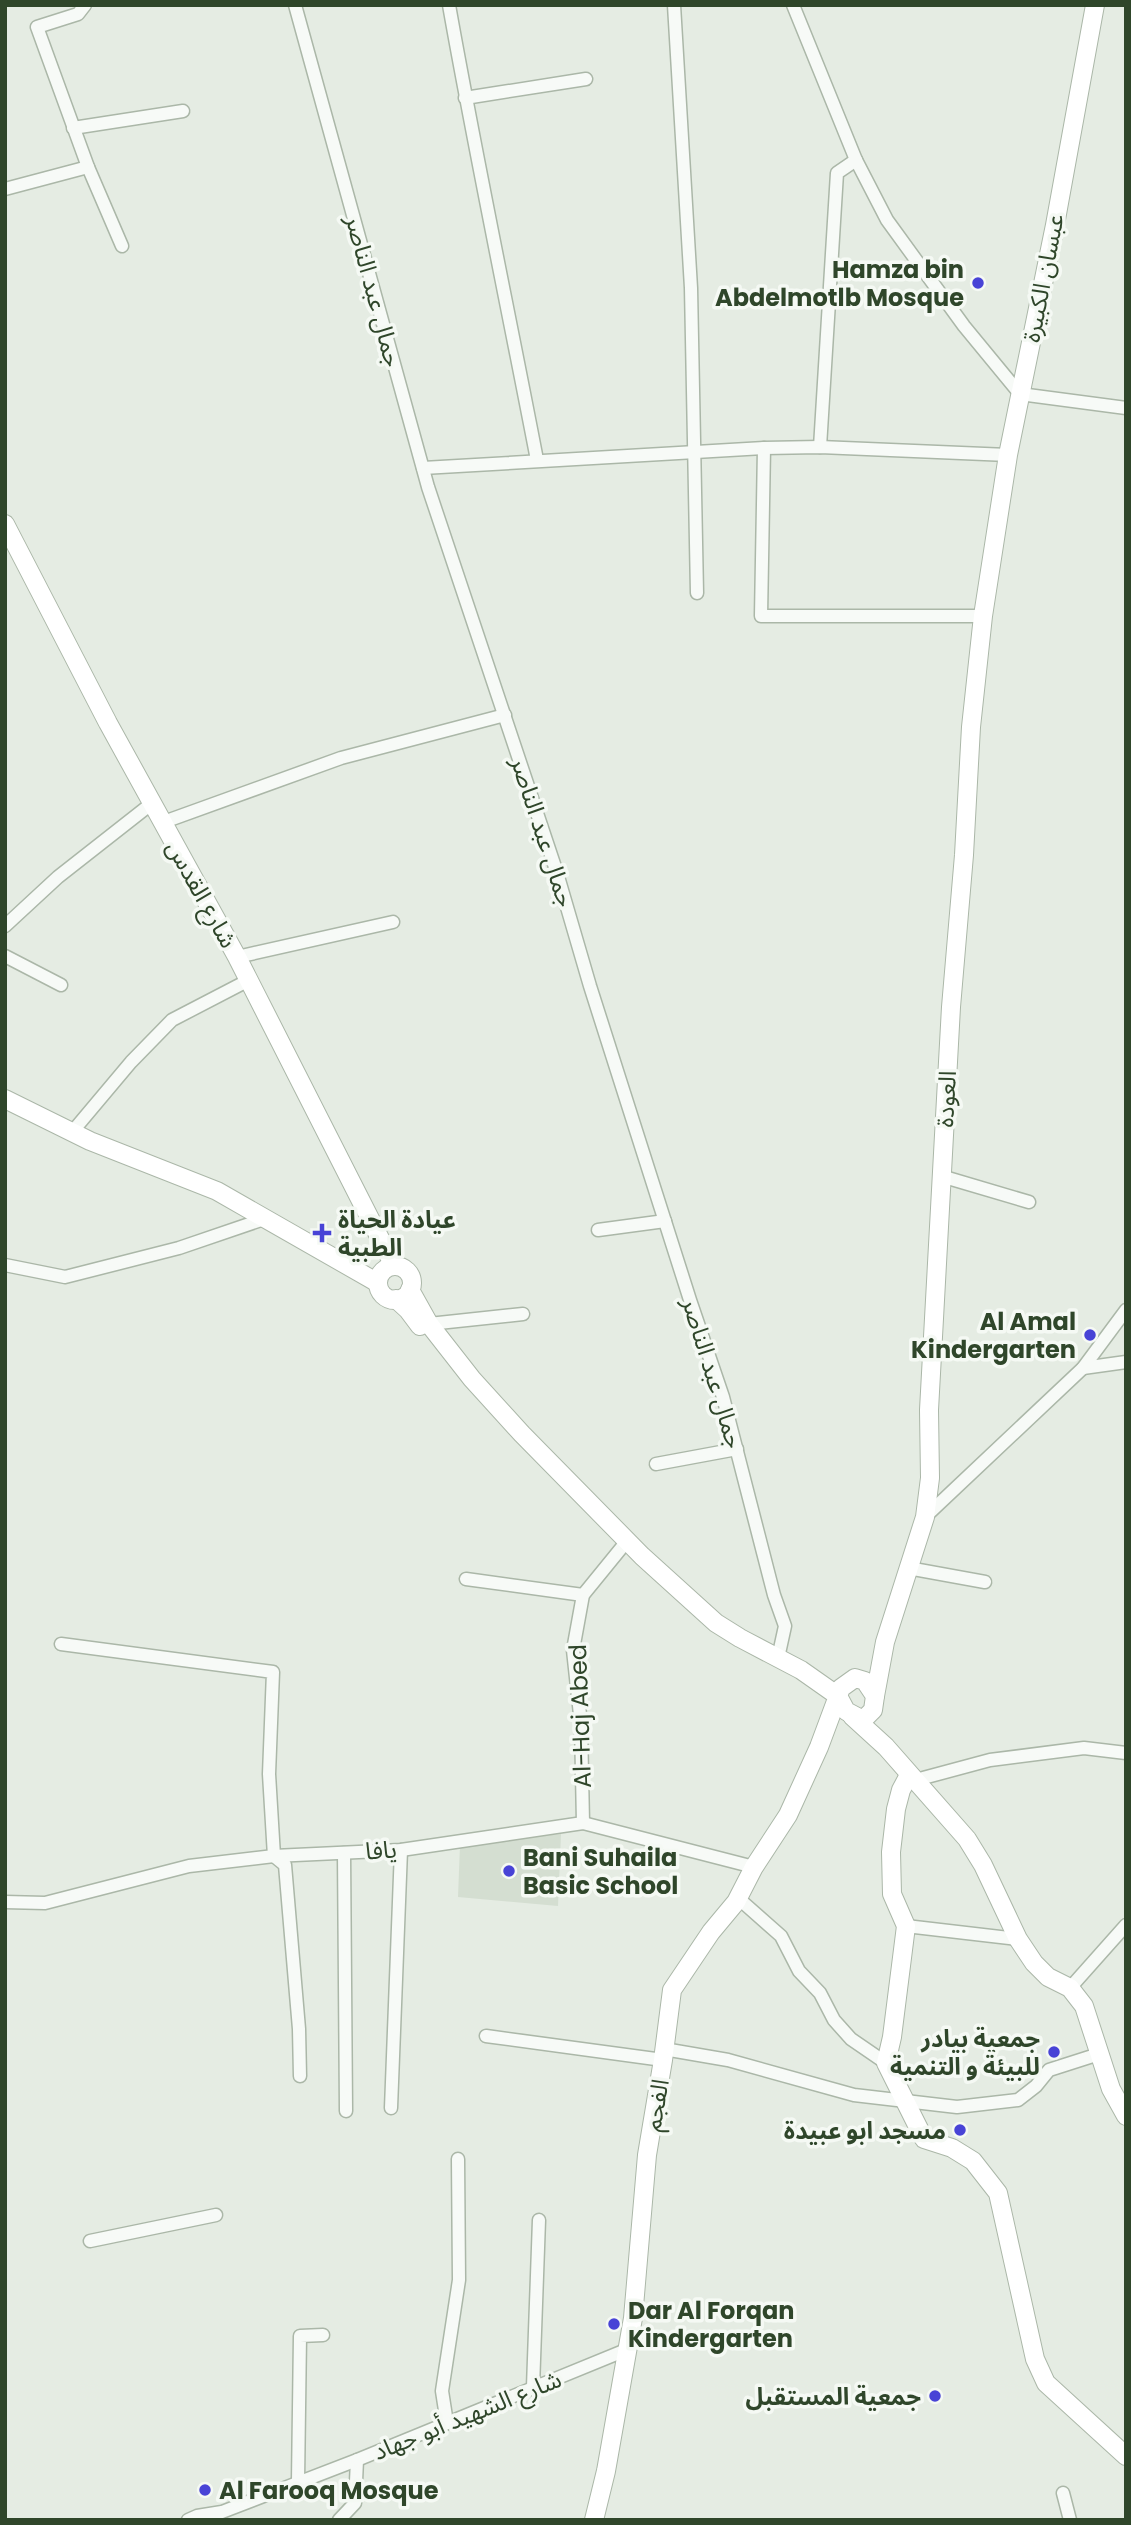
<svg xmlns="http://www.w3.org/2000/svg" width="1131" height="2525" viewBox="0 0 1131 2525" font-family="Poppins,'Noto Sans Arabic',sans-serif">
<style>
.built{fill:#d4ded1}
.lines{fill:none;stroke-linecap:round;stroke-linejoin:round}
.street-casing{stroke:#abb7a8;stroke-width:15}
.secondary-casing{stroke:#abb7a8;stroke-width:20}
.street{stroke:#f7faf7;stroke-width:12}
.secondary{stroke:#fff;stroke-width:18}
.poi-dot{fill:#4843d6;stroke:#f5f9f4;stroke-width:2.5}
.labels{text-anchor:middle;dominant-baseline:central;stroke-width:7;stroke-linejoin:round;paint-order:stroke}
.poi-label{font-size:24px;font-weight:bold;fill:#2f462a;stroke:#f5f9f4;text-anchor:end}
.street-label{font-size:24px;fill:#2f462a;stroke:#f5f9f4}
</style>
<rect width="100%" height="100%" fill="#e5ece3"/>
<path class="built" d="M561 1834 558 1906 458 1897 460 1845Z"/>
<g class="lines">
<defs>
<g id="street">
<path d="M85 5 78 14 37 27 88 167 122 246"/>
<path d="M295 5 428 487 557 873 590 986 690 1300 723 1397 774 1595 785 1626 778 1658"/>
<path d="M449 5C476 157 508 309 537 460"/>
<path d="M674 5 691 288 697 593"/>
<path d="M793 5 856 160 887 220 964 326 1020 394 1126 408"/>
<path d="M465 98 586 79"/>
<path d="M73 128 183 111"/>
<path d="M5 189 88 167"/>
<path d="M820 447 837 173 856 160"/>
<path d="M764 448 761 616H983"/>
<path d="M423 468 764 448 820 447 1008 455"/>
<path d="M161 823 341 758 505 715"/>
<path d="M5 926 58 877 151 804"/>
<path d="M5 956 61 985"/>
<path d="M237 957 393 922"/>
<path d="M73 1131 131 1062 172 1020 249 980"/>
<path d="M941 1176 1029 1202"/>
<path d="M598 1230 665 1221"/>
<path d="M5 1265 65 1277 179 1248 264 1219"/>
<path d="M429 1324 523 1314"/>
<path d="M1083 1368 1126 1362"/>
<path d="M656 1464 737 1449"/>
<path d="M925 1517 1083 1368 1126 1310"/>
<path d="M908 1568 985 1582"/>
<path d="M466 1579 583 1595"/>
<path d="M61 1644 273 1672 269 1774 274 1856 285 1865 299 2029 300 2076"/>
<path d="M923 1778 990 1760 1084 1748 1126 1753"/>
<path d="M583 1823 581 1724 573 1650 583 1595 627 1541"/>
<path d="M344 1853 346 2111"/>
<path d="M738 1898 781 1936 799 1971 820 1993 834 2020 851 2039 886 2063"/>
<path d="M5 1902 45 1903 189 1866 274 1856 401 1850 583 1823 754 1867"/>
<path d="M906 1926 1018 1939"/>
<path d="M1070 1988 1126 1925"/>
<path d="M486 2036 663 2060"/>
<path d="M664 2049 728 2060 854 2095 957 2107 1018 2100 1036 2086 1049 2070 1099 2054"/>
<path d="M391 2108 401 1850"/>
<path d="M90 2241 216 2215"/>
<path d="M533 2387 539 2220"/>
<path d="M447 2423 442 2391 459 2280 458 2159"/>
<path d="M298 2481 300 2336 323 2335"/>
<path d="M1063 2493 1070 2520"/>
<path d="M188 2520 197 2516 222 2512 357 2460 626 2350"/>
<path d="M339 2520 355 2503 357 2460"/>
</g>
<g id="secondary">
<path d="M5 524 108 723 237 957 394 1266"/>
<path d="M5 1099 90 1141 217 1191 378 1283"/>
<circle cx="395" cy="1283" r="17"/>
<path d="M410 1290 429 1324 472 1379 522 1434 642 1556 716 1623 740 1638 801 1670 838 1696 819 1747 788 1815 754 1867 736 1902 711 1932 672 1990 663 2060 647 2155 633 2318 606 2471 594 2520"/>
<path d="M396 1299 408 1310 420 1326"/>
<path d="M855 1678 865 1681 875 1696 873 1710 863 1720 846 1711 838 1696 841 1688Z"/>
<path d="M875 1696 885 1642 925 1517 930 1478 929 1410 951 1007 964 855 971 727 983 616 1008 455 1055 225 1095 5"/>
<path d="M852 1716 886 1747 967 1839 983 1865 1018 1939 1034 1963 1048 1977 1070 1988 1084 2006 1111 2089 1126 2116"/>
<path d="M909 1775 901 1790 896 1809 891 1852 892 1894 906 1926 892 2037 886 2063 924 2139 952 2148 973 2161 998 2193 1035 2359 1046 2383 1126 2456"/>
</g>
</defs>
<use href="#street" class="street-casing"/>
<use href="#secondary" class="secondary-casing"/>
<use href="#street" class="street"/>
<use href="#secondary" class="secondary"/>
</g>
<g class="poi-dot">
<circle cx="978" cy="283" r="7"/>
<path d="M318.5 1222.5h7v7h7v7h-7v7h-7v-7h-7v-7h7z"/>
<circle cx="1090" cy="1335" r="7"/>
<circle cx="509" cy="1871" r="7"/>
<circle cx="1054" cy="2052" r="7"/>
<circle cx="960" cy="2130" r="7"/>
<circle cx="614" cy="2324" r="7"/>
<circle cx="935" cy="2396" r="7"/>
<circle cx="205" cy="2490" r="7"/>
</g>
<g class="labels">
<g class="poi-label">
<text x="964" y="269">Hamza bin<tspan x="964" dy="28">Abdelmotlb Mosque</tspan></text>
<text x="338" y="1219" text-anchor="start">عيادة الحياة<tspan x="338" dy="28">الطبية</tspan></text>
<text x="1076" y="1321">Al Amal<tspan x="1076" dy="28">Kindergarten</tspan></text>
<text x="523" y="1857" text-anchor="start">Bani Suhaila<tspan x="523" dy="28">Basic School</tspan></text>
<text x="1040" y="2038">جمعية بيادر<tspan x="1040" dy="28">للبيئة و التنمية</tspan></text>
<text x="946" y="2130">مسجد ابو عبيدة</text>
<text x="628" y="2310" text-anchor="start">Dar Al Forqan<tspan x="628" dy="28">Kindergarten</tspan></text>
<text x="921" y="2396">جمعية المستقبل</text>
<text x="219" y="2490" text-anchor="start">Al Farooq Mosque</text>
</g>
<g class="street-label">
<text transform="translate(1043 278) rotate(-79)">عبسان الكبيرة</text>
<text transform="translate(374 291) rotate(75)">جمال عبد الناصر</text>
<text transform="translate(543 832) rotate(72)">جمال عبد الناصر</text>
<text transform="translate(202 894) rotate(61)">شارع القدس</text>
<text transform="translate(946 1099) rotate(-87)">العودة</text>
<text transform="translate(713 1373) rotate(73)">جمال عبد الناصر</text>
<text transform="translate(580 1716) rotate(-92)">Al-Haj Abed</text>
<text transform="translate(381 1850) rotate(-4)">يافا</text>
<text transform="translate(656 2105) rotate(-80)">الفجم</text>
<text transform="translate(467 2415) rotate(-22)">شارع الشهيد أبو جهاد</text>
</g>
</g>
<rect width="1131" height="2525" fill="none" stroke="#2f462a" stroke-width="14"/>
</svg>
